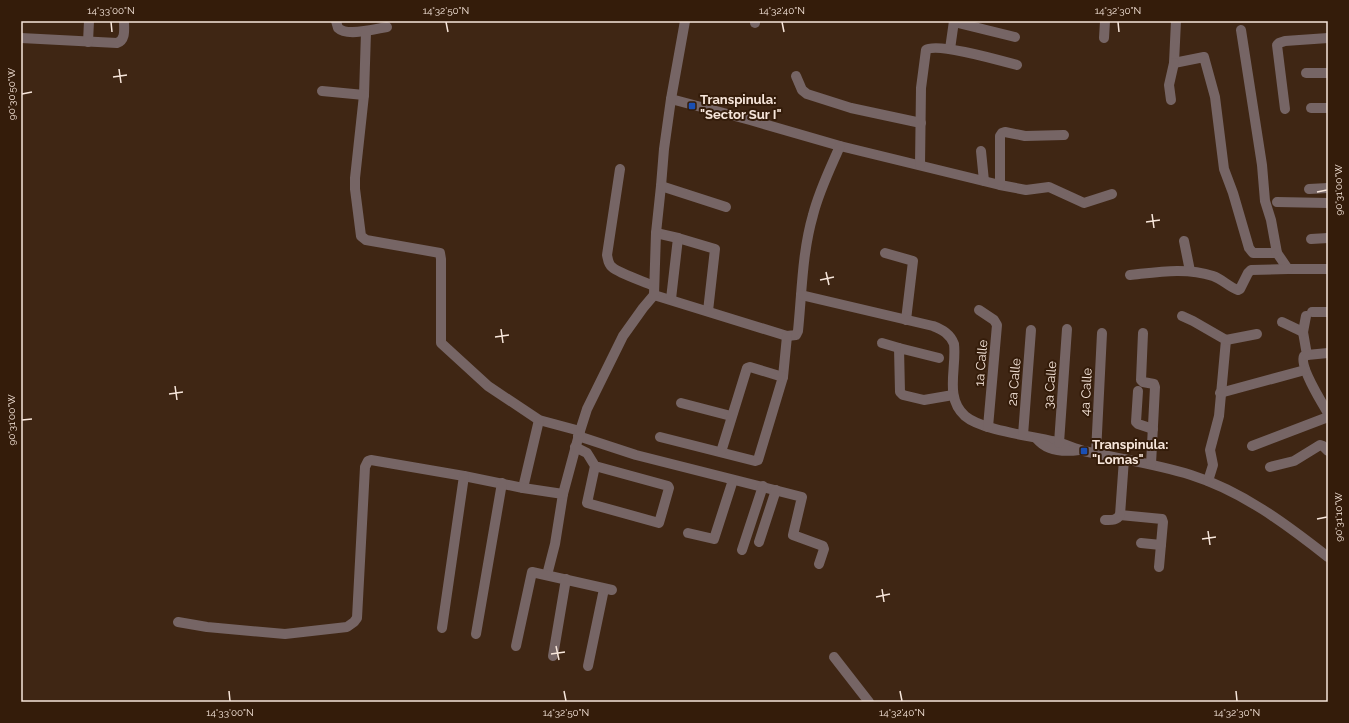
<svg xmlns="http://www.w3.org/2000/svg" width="1349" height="723" viewBox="0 0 1349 723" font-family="Raleway,sans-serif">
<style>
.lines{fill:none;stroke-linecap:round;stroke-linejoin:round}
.minor{stroke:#766565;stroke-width:10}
.ticks{fill:none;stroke:#f7e6db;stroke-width:1.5}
.transit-dot{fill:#1a4fb4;stroke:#341c0a;stroke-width:1.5}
.labels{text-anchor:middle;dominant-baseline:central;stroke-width:4;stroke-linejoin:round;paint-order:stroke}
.poi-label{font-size:13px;font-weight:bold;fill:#f7e6db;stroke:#341c0a;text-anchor:start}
.street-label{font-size:13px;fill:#f7e6db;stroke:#341c0a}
.neatline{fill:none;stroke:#f7e6db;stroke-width:1.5}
.ticks-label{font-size:10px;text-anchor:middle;fill:#f7e6db}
</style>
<rect width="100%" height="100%" fill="#3f2614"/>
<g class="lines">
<g class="minor">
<path d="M336 21 338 28C347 37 375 29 387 27"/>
<path d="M1176 21 1174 63 1204 57 1215 97 1224 169 1233 193 1249 248 1253 253H1277"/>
<path d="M954 22 1015 37"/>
<path d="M755 23V21"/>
<path d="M1241 30 1262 165 1265 201 1271 220 1277 253 1288 269H1328"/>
<path d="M366 32 364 95 355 178V189L361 236 366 240 440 253 441 259V343L488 386 539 420 580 431"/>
<path d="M21 38 117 43C126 40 124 29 124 21"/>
<path d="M1104 38 1105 21"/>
<path d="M88 42 89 21"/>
<path d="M950 49 954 21"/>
<path d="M1306 73H1328"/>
<path d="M796 76 802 90 807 94 851 108 921 123"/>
<path d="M322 91 364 95"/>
<path d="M671 99 750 120 840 146 1000 185 1026 190 1049 187 1084 203 1112 194"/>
<path d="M1171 100 1169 85 1174 63"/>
<path d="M1311 108H1328"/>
<path d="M1285 109 1277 45 1279 43 1285 41 1328 38"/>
<path d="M981 151 984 181"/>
<path d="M920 165 921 88 926 50C936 42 1002 61 1017 65"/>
<path d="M620 169 607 255C608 259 608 264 612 267 620 274 643 281 654 286"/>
<path d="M1000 185V136L1002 133 1005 132 1025 136 1064 135"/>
<path d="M661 186 726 207"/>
<path d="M1309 189 1328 188"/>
<path d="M1277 202 1328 203"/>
<path d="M656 233 678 238 715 249 708 311"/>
<path d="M1311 239 1328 238"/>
<path d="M1184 241 1190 271"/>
<path d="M885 253 913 261 906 320"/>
<path d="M1130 275C1158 272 1186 267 1213 276 1222 279 1229 287 1238 290L1240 289 1248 273 1251 270 1288 269"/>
<path d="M654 295 787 336 796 335 798 331C802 292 802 253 813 215 819 191 830 169 840 146"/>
<path d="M801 295 933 326C943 330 950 334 954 344 957 368 944 397 965 416 981 430 1031 436 1052 441 1063 443 1073 448 1084 451 1120 459 1156 464 1191 475 1242 491 1286 524 1328 557"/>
<path d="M671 299 678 238"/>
<path d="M979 310 994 320 997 325 988 427"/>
<path d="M1312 312H1328"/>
<path d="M1182 316 1193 321 1226 340 1219 416 1210 450 1213 465 1208 481"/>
<path d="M1306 316 1303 332 1307 355 1304 356C1299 366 1322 403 1328 413"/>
<path d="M1282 322 1303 332"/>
<path d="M1143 333 1141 380 1143 382 1154 384 1155 387 1151 464"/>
<path d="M1226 340 1257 334"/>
<path d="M882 343 899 348"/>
<path d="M1307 355 1328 353"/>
<path d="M939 358 899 348 900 392 903 395 924 400 953 395"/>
<path d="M1138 391 1136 422 1138 424 1153 429"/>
<path d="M1220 393 1305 370"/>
<path d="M681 403 731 416"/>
<path d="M1023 435 1031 330"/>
<path d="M578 436 636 455 802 497 793 535 823 546 824 549 819 564"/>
<path d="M660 437 755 461 758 460 783 377 787 336"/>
<path d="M1037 439C1047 451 1064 452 1079 450"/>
<path d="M1059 443 1067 329"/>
<path d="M1252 446 1328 417"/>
<path d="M575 447 587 453 595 466 668 486 669 488 659 523 587 503 595 466"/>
<path d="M721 452 747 368 750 367 783 377"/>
<path d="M1096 453 1102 333"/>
<path d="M1124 459 1120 515 1162 519 1163 522 1159 567"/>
<path d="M1270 467 1294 461 1320 445 1323 446 1328 451"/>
<path d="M523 488 539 420"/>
<path d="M1105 520C1111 520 1116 521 1120 515"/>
<path d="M688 533 714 539 733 480"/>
<path d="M759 542 776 490"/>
<path d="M1141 543 1161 545"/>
<path d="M742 550 763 486"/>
<path d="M547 575 555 544 563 494 580 431 587 409 623 336 643 308 654 295 656 233 661 186 664 149 671 99 685 21"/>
<path d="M178 622 207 627 285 634 347 627 354 622 357 618 365 467 368 461 371 460 464 476 523 488 563 494"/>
<path d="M442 628 464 476"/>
<path d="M476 634 502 483"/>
<path d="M516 646 532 572 612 590"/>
<path d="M553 656 566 579"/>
<path d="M834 657 869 702"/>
<path d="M588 666 604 589"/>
</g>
</g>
<path class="ticks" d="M111 22 112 32M446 22 448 32M782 22 784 32M1118 22 1119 32M119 69 121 83M113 77 127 75M22 94 32 92M1317 192 1327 190M1152 214 1154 228M1146 222 1160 220M826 272 829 285M820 280 834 277M501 329 503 343M495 337 509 335M175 386 177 400M169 394 183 392M22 420 32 419M1317 519 1327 517M1208 531 1210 545M1202 539 1216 537M882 589 884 602M876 597 890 594M556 646 559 660M551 654 565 652M229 691 230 701M564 691 566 701M900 691 902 701M1236 691 1237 701"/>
<g class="transit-dot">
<rect x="688" y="102" width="8" height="8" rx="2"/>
<rect x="1080" y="447" width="8" height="8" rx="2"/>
</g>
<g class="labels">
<g class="poi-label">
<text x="700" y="99">Transpinula:<tspan x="700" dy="15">"Sector Sur I"</tspan></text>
<text x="1092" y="444">Transpinula:<tspan x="1092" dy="15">"Lomas"</tspan></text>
</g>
<g class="street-label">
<text transform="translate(981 363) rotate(-85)">1a Calle</text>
<text transform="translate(1014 382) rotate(-85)">2a Calle</text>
<text transform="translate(1050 385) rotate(-86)">3a Calle</text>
<text transform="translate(1086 392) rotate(-87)">4a Calle</text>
</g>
</g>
<rect width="1349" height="723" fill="none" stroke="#341c0a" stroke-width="44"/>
<rect x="22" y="22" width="1305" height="679" class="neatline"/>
<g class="ticks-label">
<text x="111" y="14">14°33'00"N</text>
<text x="446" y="14">14°32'50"N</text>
<text x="782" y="14">14°32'40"N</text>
<text x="1118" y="14">14°32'30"N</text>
<text transform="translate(11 94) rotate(-90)" y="4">90°30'50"W</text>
<text transform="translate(1338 190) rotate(-90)" y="4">90°31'00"W</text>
<text transform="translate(11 420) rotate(-90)" y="4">90°31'00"W</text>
<text transform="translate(1338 517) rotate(-90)" y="4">90°31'10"W</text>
<text x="230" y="716">14°33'00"N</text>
<text x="566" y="716">14°32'50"N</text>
<text x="902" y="716">14°32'40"N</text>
<text x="1237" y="716">14°32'30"N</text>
</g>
</svg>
